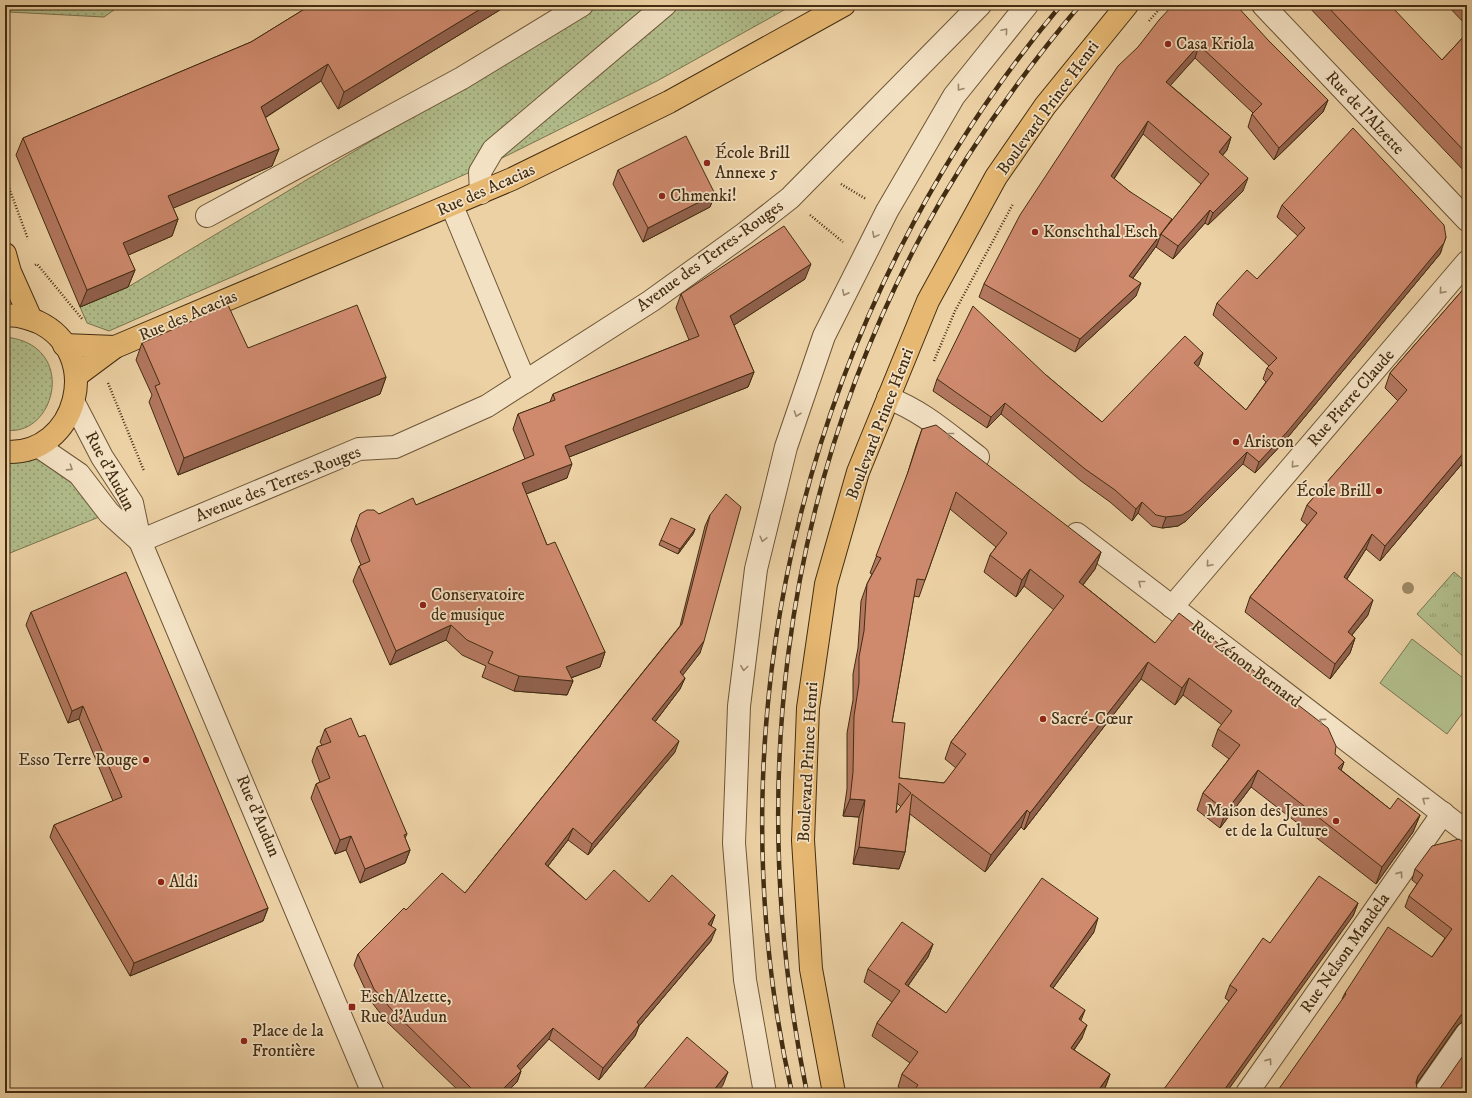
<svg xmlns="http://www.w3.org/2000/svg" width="1472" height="1098" viewBox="0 0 1472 1098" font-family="'IM FELL DW Pica',serif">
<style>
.grass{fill:url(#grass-dots);stroke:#7a754e}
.park{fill:url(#park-tufts);stroke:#7a754e}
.pitch{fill:#b1bd8b;stroke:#7a754e}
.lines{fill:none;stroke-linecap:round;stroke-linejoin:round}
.minor-casing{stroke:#6d5636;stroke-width:24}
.major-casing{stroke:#432d12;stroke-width:24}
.path{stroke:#432d12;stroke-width:2.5;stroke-dasharray:1 2;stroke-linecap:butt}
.minor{stroke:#f3e1c4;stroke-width:22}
.major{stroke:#e6b872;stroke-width:22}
.rail-casing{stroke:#432d12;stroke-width:4.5}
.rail{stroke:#f3e1c4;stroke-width:3;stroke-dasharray:9;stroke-linecap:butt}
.tree{fill:#9b8761}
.wall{fill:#b2775f;stroke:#432d12;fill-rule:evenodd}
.shaded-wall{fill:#91614d;stroke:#432d12}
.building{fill:#cf8a6e;stroke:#432d12;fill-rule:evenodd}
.oneway{stroke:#9b876b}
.poi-dot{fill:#8f2418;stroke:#f3e1c4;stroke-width:1.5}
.labels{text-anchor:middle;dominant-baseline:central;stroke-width:3.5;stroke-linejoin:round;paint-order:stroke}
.poi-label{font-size:17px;fill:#432d12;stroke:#f3e1c4;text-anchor:start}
.street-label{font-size:17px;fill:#432d12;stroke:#f3e1c4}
</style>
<defs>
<pattern id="grass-dots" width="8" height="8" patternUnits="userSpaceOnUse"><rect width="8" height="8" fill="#b1bd8b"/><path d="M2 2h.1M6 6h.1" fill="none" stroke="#929a70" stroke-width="1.8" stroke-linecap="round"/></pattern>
<pattern id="park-tufts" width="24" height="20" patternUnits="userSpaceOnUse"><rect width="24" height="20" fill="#b1bd8b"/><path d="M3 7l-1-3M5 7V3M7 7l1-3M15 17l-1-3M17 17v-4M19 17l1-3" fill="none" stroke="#929a70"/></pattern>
</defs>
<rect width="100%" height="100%" fill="#ecd1a4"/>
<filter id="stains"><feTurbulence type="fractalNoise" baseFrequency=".005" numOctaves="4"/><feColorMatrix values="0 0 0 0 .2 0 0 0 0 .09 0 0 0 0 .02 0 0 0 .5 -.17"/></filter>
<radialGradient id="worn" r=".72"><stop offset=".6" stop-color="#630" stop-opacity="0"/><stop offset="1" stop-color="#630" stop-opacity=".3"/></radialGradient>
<g class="grass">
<path d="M5 5H121L104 17 9 12 5 11Z"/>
<path d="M598 5H793L657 81 500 159 109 331 87 323 80 307 128 287Z"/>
<path d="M5 337C79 344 56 438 5 430Z"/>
<path d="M38 446 109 513 5 555V452Z"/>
</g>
<path class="park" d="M1454 572 1467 583V660L1417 614Z"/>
<path class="pitch" d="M1412 639 1467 681V707L1447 734 1380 683Z"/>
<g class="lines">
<defs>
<g id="minor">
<path d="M1263 5 1467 220"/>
<path d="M481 193 480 172 493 150 665 5"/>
<path d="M452 206 525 382"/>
<path d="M207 216 462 78 582 5"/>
<path d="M888 398C923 411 949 435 978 457"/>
<path d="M74 403 102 457 132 503 140 541 373 1093"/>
<path d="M38 446 79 474 109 513 140 541"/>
<path d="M1077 534 1467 832"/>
<path d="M140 541 359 449 395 447 487 406 651 301 744 234 790 198 980 5"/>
<path d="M1172 607 1467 262"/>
<path d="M765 1093 745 980 734 843 739 706 756 569 786 447 824 336 887 211 954 96 1027 5"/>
<path d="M1247 1093 1443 813"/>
<path d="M1425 1093 1467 1033"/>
</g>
<g id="major">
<path d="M5 254 10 272 31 319"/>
<path d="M5 316C15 314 28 318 38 322 104 353 78 456 5 452"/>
<path d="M64 345 115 347"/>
<path d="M76 376 115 347 512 179 669 102 844 5"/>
<path d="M834 1093 811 969 803 840 808 708 826 584 858 472 928 301 996 177 1045 106 1127 5"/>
</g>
</defs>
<use href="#minor" class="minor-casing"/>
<use href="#major" class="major-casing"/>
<g class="path">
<path d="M1149 21 1163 5"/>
<path d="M5 177 28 239"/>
<path d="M841 184 866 199"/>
<path d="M810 215 843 242"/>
<path d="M35 265 37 264 83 320"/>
<path d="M934 361 955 311 1013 204"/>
<path d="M108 383 144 471"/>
</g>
<use href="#minor" class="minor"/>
<use href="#major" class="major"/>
<defs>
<g id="rail">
<path d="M792 1093C706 711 809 305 1061 5"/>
<path d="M807 1093C747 800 779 501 921 236 965 154 1020 76 1080 5"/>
</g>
</defs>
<use href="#rail" class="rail-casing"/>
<use href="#rail" class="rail"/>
</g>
<circle class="tree" cx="1408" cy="588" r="6"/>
<g class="wall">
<path d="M311 5H508L338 109 321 81 265 118 279 149 272 166 173 208 178 219 172 236 128 255 135 270 128 287 80 307 16 155 23 138 251 42Z"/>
<path d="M1307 5H1385L1442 60 1467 33V174Z"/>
<path d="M1447 5H1467V26Z"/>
<path d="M1269 41 1328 100 1323 112 1274 160 1248 127 1252 114 1253 113 1195 58 1170 85 1231 137 1227 150 1222 156 1243 191 1208 225 1205 223 1173 259 1156 247 1157 245 1133 278 1136 296 1075 352 979 297 984 284 1138 47ZM1143 134 1201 184 1170 223 1129 191 1114 179Z"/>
<path d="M618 170 715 194 710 207 643 242 613 184Z"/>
<path d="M1282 205 1442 249 1440 254 1283 443 1255 473 1243 464 1186 521 1178 526 1162 528 1152 526 1138 513 1132 521 1110 502 1081 481 1001 414 987 428 933 391 937 379 1046 375 1102 422 1199 365 1197 366 1246 410 1266 382 1263 379 1267 368 1269 366 1213 315 1217 303 1257 279 1298 236 1277 217Z"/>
<path d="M805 279 734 325 754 372 748 387 569 457 567 478 526 494 547 545 605 652 600 667 571 678 573 681 567 695 514 691 482 677 486 666 462 655 446 640 390 665 353 581 359 566 361 565 351 540 356 525 379 514 416 505 525 459 513 429 518 414 550 402 553 394 689 340 676 308 681 294Z"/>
<path d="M1467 285V472L1461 465 1380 561 1366 549 1347 579 1368 615 1352 635 1355 638 1350 653 1330 679 1245 612 1250 597 1307 525 1301 520 1307 505 1398 401 1385 388 1390 373Z"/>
<path d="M142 343 248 348 386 377 380 394 178 475 149 402 152 395 136 360Z"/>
<path d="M922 429 1101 552 1095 569 1083 585 1155 643 1335 754 1344 762 1341 770 1390 809 1420 815 1413 832 1376 884 1251 787 1220 828 1197 810 1203 793 1229 759 1212 746 1218 729 1222 725 1183 695 1175 705 1141 679 1024 830 1021 827 985 872 910 814 905 852 899 869 853 864 859 817 843 816 847 789V733L853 700V674L858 648 861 601 867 584 872 574 870 573 904 485 916 446ZM950 509 996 547 990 555 984 572 1016 597 1024 586 1054 610 951 742 945 759 956 768 944 783 899 778 892 722 914 596 919 597ZM897 803 901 807 896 813Z"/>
<path d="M710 515 700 653 682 675 685 678 680 689 655 722 675 752 588 855 568 840 548 866 586 900 649 902 715 915 711 926V941L639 1026 635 1036 599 1080 549 1039 520 1070 521 1071 517 1082 506 1093H461L387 1022 370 1000 354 965 358 954 406 910 465 893 680 626 705 526Z"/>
<path d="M695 529 693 534 678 554 659 545 661 540Z"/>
<path d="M31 612 268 908 263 921 130 976 50 837 54 825 113 801 79 719 68 723 26 625Z"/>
<path d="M325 729 359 737 407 834 405 838 410 850 405 863 360 883 346 850 335 854 311 798 316 784 320 782 312 761 317 747 322 745 320 742Z"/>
<path d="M1467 845 1462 1022 1457 1026 1417 1083 1342 999 1345 993 1432 957 1445 938 1405 907 1409 896 1417 884 1412 880 1415 869Z"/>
<path d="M1358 903 1353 916 1229 1001 1225 998 1230 985 1270 943Z"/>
<path d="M1094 932 1053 988 1081 1021 1082 1038 1074 1050 1110 1074 1105 1088 1101 1093H906L898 1087 902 1074 910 1063 872 1036 877 1023 892 1002 864 982 868 969 933 944 928 957 908 986 946 1013Z"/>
</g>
<g class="shaded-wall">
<path d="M487 5H508L338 109 344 92Z"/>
<path d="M1199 45 1195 58 1162 95 1166 82Z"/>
<path d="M328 64 321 81 255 124 261 107Z"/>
<path d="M1328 100 1323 112 1274 160 1279 148Z"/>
<path d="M1148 121 1143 134 1107 189 1111 176Z"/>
<path d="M1231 137 1227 150 1214 165 1219 152Z"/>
<path d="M279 149 272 166 162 213 168 196Z"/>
<path d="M1248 178 1243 191 1208 225 1213 213Z"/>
<path d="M715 194 710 207 643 242 648 228Z"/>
<path d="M1210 210 1205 223 1173 259 1178 246Z"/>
<path d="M178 219 172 236 117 260 123 243Z"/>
<path d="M1172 219 1167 231 1161 234 1157 245 1125 289 1129 276Z"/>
<path d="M1446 237 1440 254 1283 443 1255 473 1259 462Z"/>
<path d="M811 264 805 279 725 331 730 316Z"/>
<path d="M135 270 128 287 80 307 87 290Z"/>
<path d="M1141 283 1136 296 1075 352 1080 339Z"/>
<path d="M1203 353 1199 365 1190 374 1194 363Z"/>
<path d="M754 372 748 387 559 461 565 446Z"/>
<path d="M386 377 380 394 178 475 184 458Z"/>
<path d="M1005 403 1001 414 987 428 991 417Z"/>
<path d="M1466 450 1461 465 1380 561 1385 546Z"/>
<path d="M1247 452 1243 464 1186 521 1178 526 1162 528 1166 517Z"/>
<path d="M572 464 567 478 516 498 522 483Z"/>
<path d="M1142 502 1138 513 1132 521 1136 509Z"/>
<path d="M695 529 693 534 678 554 680 549Z"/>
<path d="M1372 534 1366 549 1339 591 1344 577Z"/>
<path d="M1101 552 1095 569 1072 599 1079 582Z"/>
<path d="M1030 569 1024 586 1016 597 1022 580Z"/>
<path d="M1373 600 1368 615 1342 647 1348 632Z"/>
<path d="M451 625 446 640 390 665 396 651Z"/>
<path d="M1355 638 1350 653 1330 679 1335 664Z"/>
<path d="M704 641 700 653 676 684 680 672Z"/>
<path d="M605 652 600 667 565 680 573 681 567 695 514 691 519 676 566 667Z"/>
<path d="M1148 662 1141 679 1024 830 1030 813Z"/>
<path d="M685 678 680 689 648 731 652 719Z"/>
<path d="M1189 678 1183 695 1175 705 1182 688Z"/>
<path d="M83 706 79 719 68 723 72 711Z"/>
<path d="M679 741 675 752 588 855 592 844Z"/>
<path d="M1344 762 1338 779V768Z"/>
<path d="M1258 770 1251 787 1220 828 1226 811Z"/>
<path d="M850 799 865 800 859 817 843 816Z"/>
<path d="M1027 810 1021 827 985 872 991 855Z"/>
<path d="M1420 815 1413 832 1376 884 1382 867Z"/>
<path d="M573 828 568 840 541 875 545 864Z"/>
<path d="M351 836 346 850 335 854 340 840Z"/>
<path d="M859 847 905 852 899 869 853 864Z"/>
<path d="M410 850 405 863 360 883 365 869Z"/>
<path d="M1358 903 1353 916 1226 1093H1222Z"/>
<path d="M268 908 263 921 130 976 134 963Z"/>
<path d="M715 915 711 926 708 924Z"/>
<path d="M1098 918 1094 932 1045 999 1050 986Z"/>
<path d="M716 929 711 941 639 1026 635 1036 599 1080 603 1068 637 1022Z"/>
<path d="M933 944 928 957 900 997 905 984Z"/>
<path d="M1085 1010 1080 1023 1079 1019Z"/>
<path d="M1466 1011H1467V1021L1462 1022 1457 1026 1415 1086 1418 1076 1461 1015Z"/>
<path d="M1087 1025 1082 1038 1066 1061 1071 1048Z"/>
<path d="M553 1028 549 1039 513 1078 517 1066Z"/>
<path d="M521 1071 517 1082 506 1093H499Z"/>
<path d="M728 1072 723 1085 717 1093H712Z"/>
<path d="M1110 1074 1105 1088 1101 1093H1097Z"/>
</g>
<g class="building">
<path d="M311 5H487L344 92 328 64 261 107 279 149 168 196 178 219 123 243 135 270 87 290 23 138 251 42Z"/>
<path d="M1173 5H1236L1269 41 1328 100 1279 148 1252 114 1262 104 1199 45 1166 82 1231 137 1219 152 1248 178 1213 213 1210 210 1178 246 1161 234 1209 174 1148 121 1111 176 1129 191 1172 219 1129 276 1141 283 1080 339 984 284 1020 215 1118 66 1138 47 1159 20Z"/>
<path d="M1326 5H1385L1390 10 1392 7 1442 60 1467 33V154Z"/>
<path d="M1353 128 1444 225 1446 237 1444 243 1287 432 1259 462 1247 452 1190 510 1182 515 1166 517 1156 515 1142 502 1136 509 1115 490 1085 469 1005 403 991 417 937 379 973 306 1046 375 1102 422 1185 336 1203 353 1194 363 1246 410 1273 373 1267 368 1277 358 1217 303 1247 270 1257 279 1305 228 1282 205Z"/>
<path d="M686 136 715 194 648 228 618 170Z"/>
<path d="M784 226 811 264 730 316 754 372 565 446 572 464 522 483 547 545 555 542 605 652 566 667 573 681 519 676 488 663 493 652 467 640 451 625 396 651 359 566 370 561 356 525 360 514 367 510H374L379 514 413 498 416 505 534 455 518 414 555 400 553 394 699 336 681 294Z"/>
<path d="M1467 285V451L1466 450 1385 546 1372 534 1344 577 1373 600 1348 632 1355 638 1335 664 1250 597 1317 513 1307 505 1407 390 1390 373Z"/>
<path d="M228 305 248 348 357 305 386 377 184 458 155 386 160 384 142 343Z"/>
<path d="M936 425 1101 552 1079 582 1155 643 1179 613 1328 728 1336 746 1335 754 1344 762 1338 768 1390 809 1398 798 1420 815 1382 867 1258 770 1226 811 1203 793 1240 745 1218 729 1232 711 1189 678 1182 688 1148 662 1030 813 1027 810 991 855 912 794 905 852 859 847 865 800 850 799 853 772 854 716 859 683V657L864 631 867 584 881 558 876 556 908 472 922 429ZM956 492 1007 533 990 555 1022 580 1030 569 1064 596 951 742 966 754 944 783 899 778 905 723 892 722 917 579 925 580ZM899 783 911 793 896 813Z"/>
<path d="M726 494 741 507 704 641 680 672 685 678 652 719 679 741 592 844 573 828 545 864 586 900 614 870 649 902 672 875 715 915 708 924 716 929 637 1022 639 1025 603 1068 553 1028 517 1066 521 1071 499 1093H476L392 1010 374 989 358 954 404 908 406 910 442 873 465 893 682 624 710 515Z"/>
<path d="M671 518 695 529 680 549 661 540Z"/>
<path d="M126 572 268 908 134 963 54 825 122 797 83 706 72 711 31 612Z"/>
<path d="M351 718 359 737 365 735 407 834 404 835 410 850 365 869 351 836 340 840 316 784 330 778 317 747 331 742 325 729Z"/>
<path d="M1459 839 1467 845V1011L1461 1015 1418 1076 1416 1082 1417 1088 1422 1093H1276L1346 994 1345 993 1388 927 1432 957 1452 929 1409 896 1423 875 1415 869 1432 846Z"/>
<path d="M1319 876 1358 903 1222 1093H1161L1237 990 1230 985 1263 938 1270 943Z"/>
<path d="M1042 878 1098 918 1050 986 1085 1010 1079 1019 1087 1025 1071 1048 1110 1074 1097 1092 1098 1093H912L918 1085 902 1074 918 1052 877 1023 900 991 868 969 902 922 933 944 905 984 946 1013Z"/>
<path d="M687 1037 728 1072 713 1091 715 1093H640Z"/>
<path d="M1467 1050V1093H1435L1439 1090Z"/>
</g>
<defs><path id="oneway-chevron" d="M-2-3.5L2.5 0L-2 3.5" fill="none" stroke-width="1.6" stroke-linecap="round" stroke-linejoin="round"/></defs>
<g class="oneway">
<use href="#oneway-chevron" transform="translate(1005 31) rotate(-50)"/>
<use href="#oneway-chevron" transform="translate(960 88) rotate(127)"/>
<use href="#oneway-chevron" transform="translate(875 235) rotate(118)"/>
<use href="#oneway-chevron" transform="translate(1442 291) rotate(131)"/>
<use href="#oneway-chevron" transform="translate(845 293) rotate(116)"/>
<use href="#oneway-chevron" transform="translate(797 414) rotate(109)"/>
<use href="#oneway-chevron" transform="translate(950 435) rotate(-142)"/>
<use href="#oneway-chevron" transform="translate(1294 465) rotate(131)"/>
<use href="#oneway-chevron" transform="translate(70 468) rotate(33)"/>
<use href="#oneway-chevron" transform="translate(763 539) rotate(104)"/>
<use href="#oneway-chevron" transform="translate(1209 564) rotate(131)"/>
<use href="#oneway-chevron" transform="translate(1141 583) rotate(-142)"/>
<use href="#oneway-chevron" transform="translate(744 668) rotate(97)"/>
<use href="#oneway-chevron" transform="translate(1322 721) rotate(-143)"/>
<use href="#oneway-chevron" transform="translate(1425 800) rotate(-143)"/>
<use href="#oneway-chevron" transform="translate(1400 874) rotate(-55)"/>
<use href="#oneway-chevron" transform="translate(1269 1061) rotate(-55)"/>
</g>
<g class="poi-dot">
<circle cx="1168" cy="44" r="4"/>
<circle cx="707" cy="163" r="4"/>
<circle cx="662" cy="196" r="4"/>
<circle cx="1035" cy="232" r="4"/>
<circle cx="1236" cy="442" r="4"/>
<circle cx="1379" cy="491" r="4"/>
<circle cx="423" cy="605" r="4"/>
<circle cx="1043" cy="719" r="4"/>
<circle cx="146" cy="760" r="4"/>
<circle cx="1336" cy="821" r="4"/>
<circle cx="161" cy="882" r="4"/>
<rect x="348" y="1003" width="8" height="8" rx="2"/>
<circle cx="244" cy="1041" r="4"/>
</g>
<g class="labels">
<g class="poi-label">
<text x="1176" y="44">Casa Kriola</text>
<text x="715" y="153">École Brill<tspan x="715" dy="20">Annexe 5</tspan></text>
<text x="670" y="196">Chmenki!</text>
<text x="1043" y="232">Konschthal Esch</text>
<text x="1244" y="442">Ariston</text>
<text x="1371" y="491" text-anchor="end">École Brill</text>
<text x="431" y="595">Conservatoire<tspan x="431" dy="20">de musique</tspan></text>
<text x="1051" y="719">Sacré-Cœur</text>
<text x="138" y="760" text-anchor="end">Esso Terre Rouge</text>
<text x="1328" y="811" text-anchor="end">Maison des Jeunes<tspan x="1328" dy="20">et de la Culture</tspan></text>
<text x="169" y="882">Aldi</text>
<text x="360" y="997">Esch/Alzette,<tspan x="360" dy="20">Rue d’Audun</tspan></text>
<text x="252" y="1031">Place de la<tspan x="252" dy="20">Frontière</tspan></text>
</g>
<g class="street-label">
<text transform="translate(1048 108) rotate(-54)">Boulevard Prince Henri</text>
<text transform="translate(1365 113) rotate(47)">Rue de l'Alzette</text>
<text transform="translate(486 190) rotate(-24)">Rue des Acacias</text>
<text transform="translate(710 256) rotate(-36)">Avenue des Terres-Rouges</text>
<text transform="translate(188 316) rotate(-23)">Rue des Acacias</text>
<text transform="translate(1351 398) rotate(-49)">Rue Pierre Claude</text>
<text transform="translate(880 424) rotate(-69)">Boulevard Prince Henri</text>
<text transform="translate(110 471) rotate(62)">Rue d'Audun</text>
<text transform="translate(278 484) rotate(-22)">Avenue des Terres-Rouges</text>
<text transform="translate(1246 664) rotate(37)">Rue Zénon Bernard</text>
<text transform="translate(808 762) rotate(-87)">Boulevard Prince Henri</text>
<text transform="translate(258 816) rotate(67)">Rue d'Audun</text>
<text transform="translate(1345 953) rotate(-55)">Rue Nelson Mandela</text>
</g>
</g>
<rect width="1472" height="1098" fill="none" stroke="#ecd1a4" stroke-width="20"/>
<rect x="6" y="6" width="1460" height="1086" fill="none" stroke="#432d12" stroke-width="2"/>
<rect x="10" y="10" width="1452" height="1078" fill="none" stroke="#432d12"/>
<rect width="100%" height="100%" filter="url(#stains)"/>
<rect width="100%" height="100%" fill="url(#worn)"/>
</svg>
